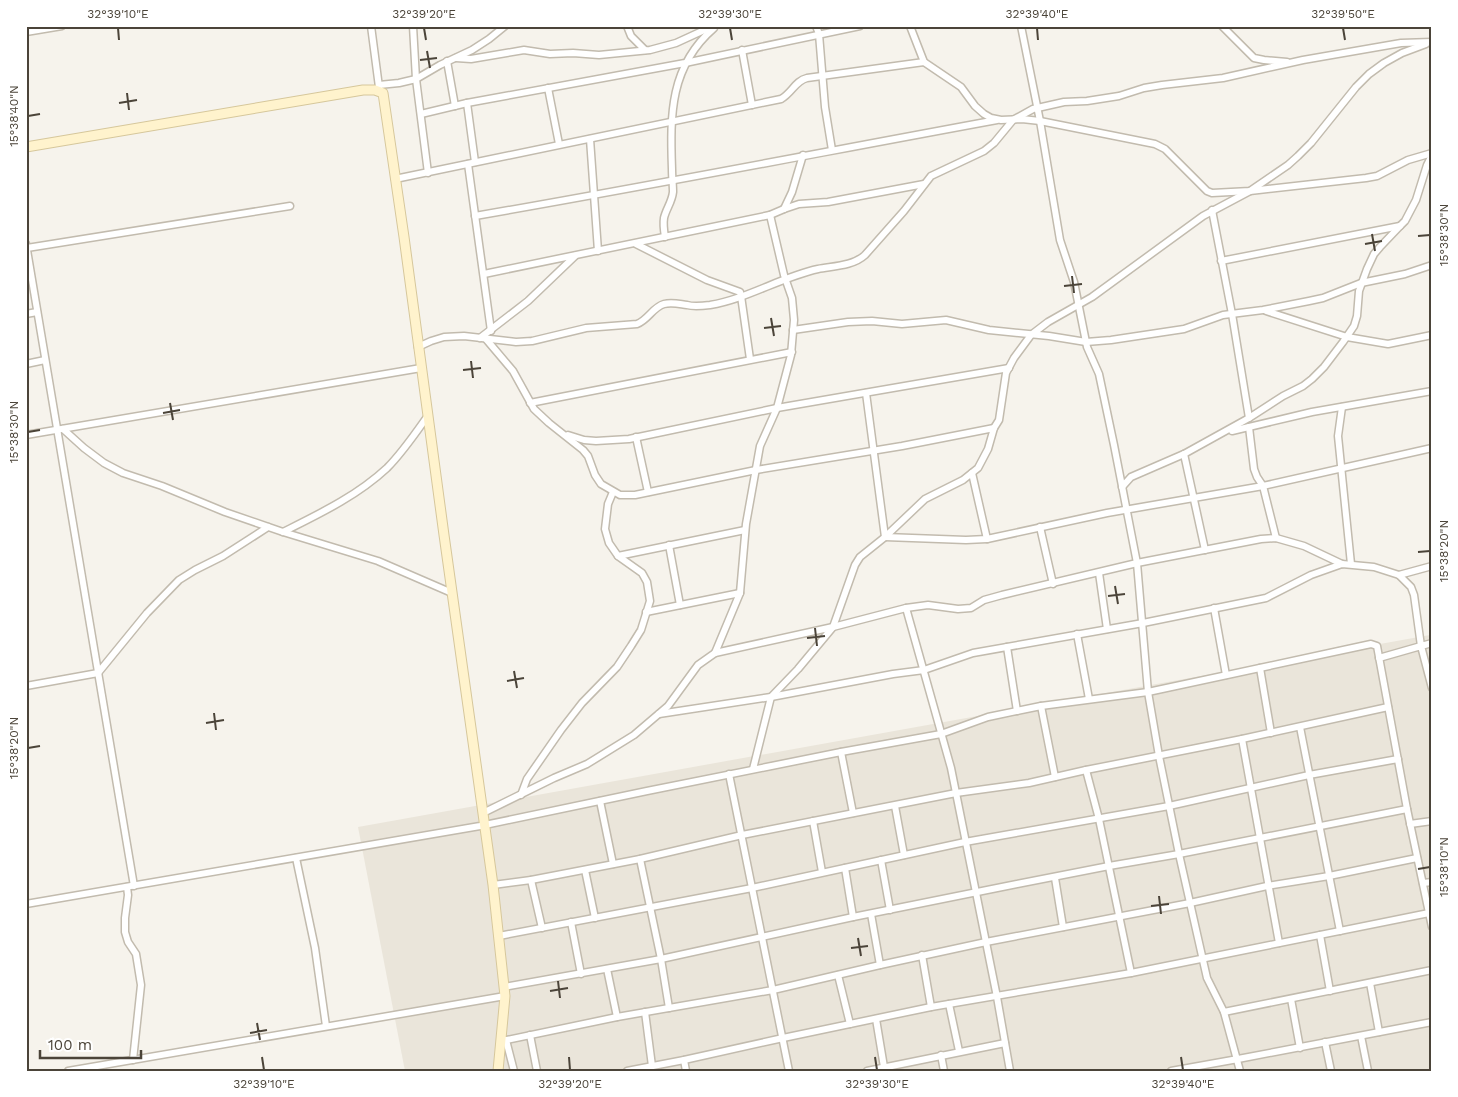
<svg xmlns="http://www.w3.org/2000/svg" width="1458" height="1097" viewBox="0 0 1458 1097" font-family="'Work Sans',sans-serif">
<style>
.residential{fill:#eae5da}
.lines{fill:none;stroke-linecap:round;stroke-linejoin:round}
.street-casing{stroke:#c2bbae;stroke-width:9}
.secondary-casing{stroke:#d6c79b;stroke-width:11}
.street{stroke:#fff;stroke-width:6}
.secondary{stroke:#fff3cd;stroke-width:9}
.ticks{fill:none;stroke:#4b4439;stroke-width:2}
.neatline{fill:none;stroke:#4b4439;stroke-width:2}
.ticks-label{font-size:12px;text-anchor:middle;fill:#4b4439}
</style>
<rect width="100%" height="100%" fill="#f6f3ec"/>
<path class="residential" d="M1430 635 1432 640V1071H405L358 827Z"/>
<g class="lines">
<defs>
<g id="street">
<path d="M371 26 379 87"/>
<path d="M413 26 416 79 428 173"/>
<path d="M627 26 631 36 645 50"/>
<path d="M816 26 819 34 825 107 832 150"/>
<path d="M910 26 924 62 961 87 975 106 984 114 991 118 1001 120 1022 119 1040 121 1155 144 1165 149 1207 191 1212 193 1250 191 1366 178 1377 176 1408 160 1432 153"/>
<path d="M1021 26 1040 121 1060 240 1074 282 1087 347 1099 374 1114 445 1137 563 1148 692 1159 756 1179 854 1207 978 1224 1012 1240 1071"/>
<path d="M1222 26 1254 58 1264 60 1287 62"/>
<path d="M26 32 62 26"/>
<path d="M742 50 752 105"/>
<path d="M456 58 471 59 524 50 550 54 573 53 599 55 650 50 676 43 713 26"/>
<path d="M447 61 455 106"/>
<path d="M379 85 399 83 416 79 440 65 472 50 489 39 505 26"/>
<path d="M548 88 559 144"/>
<path d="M467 103 475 162"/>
<path d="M421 114 467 103 685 63 860 26"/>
<path d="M590 139 598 251"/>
<path d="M468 164 491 331"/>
<path d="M395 179 781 99C792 93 795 81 807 78L924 62"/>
<path d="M784 209 792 192 803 155"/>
<path d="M1212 210 1232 314 1249 418"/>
<path d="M475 216C649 186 823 152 997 120"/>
<path d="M665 237C664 231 663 224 664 218 666 209 672 202 673 192 673 185 672 177 672 169 670 114 670 66 714 28"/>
<path d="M26 244 134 886"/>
<path d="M636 244 707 280 740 292 741 296 750 359"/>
<path d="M27 248 290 206"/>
<path d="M1221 261 1400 226"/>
<path d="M484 274 770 215 784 209 799 204 828 202 924 184"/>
<path d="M1266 311 1347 337 1388 344 1432 335"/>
<path d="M26 314 37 312"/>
<path d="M793 330 848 322 872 321 902 324 946 320 989 330 1049 336 1086 342 1111 340 1184 329 1223 315 1263 310 1309 301 1323 298 1361 283 1405 274 1432 265"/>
<path d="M480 338 528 301 575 256"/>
<path d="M486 339 513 371 534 409 549 423 583 450 588 456 595 475 601 484 620 495H635L756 470 902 446 994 428"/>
<path d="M418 347 431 341 444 337 464 336 516 342 532 341 586 328 637 324C648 320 653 307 664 304 672 302 679 304 687 305 694 307 702 306 710 305 747 299 781 277 818 269 834 266 853 266 865 255L904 211 931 176 984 151 994 143 1013 120 1033 109 1064 102 1087 101 1119 96 1144 88 1162 85 1223 78 1303 60 1401 43 1432 42"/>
<path d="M26 364 45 360"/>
<path d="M866 393 885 537 966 540 987 539 1107 513 1263 486 1432 448"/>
<path d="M530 403 792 352"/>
<path d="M1342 407 1338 436 1351 564"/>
<path d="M1249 427 1254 469 1257 477 1263 486 1276 538"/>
<path d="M63 429 84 448 104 463 123 473 162 486 225 512 283 532 378 561 452 593"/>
<path d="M1232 431 1312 412 1432 391"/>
<path d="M26 435 421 368"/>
<path d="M568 435 584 440 596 441 629 439 777 408 1009 368"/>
<path d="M636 437 648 492"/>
<path d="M1184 454 1205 550"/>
<path d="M972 473 987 539"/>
<path d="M1122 487 1131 477 1184 454 1249 418 1283 396 1303 386 1312 379 1324 367 1343 342 1354 326 1357 316 1359 291 1367 269 1374 254 1380 247 1400 226 1405 221 1416 200 1427 165 1432 155"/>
<path d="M1040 527 1053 584"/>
<path d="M283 532C319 514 357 496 387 468 402 453 415 434 427 417"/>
<path d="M669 545 680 605"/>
<path d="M618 556 745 530"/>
<path d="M1099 573 1107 629"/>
<path d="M1399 575 1432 566"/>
<path d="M906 608 951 768 997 997 1010 1071"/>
<path d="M1214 608 1226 675"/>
<path d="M646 612 740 593"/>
<path d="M1077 634 1089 699"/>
<path d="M1007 647 1017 711"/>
<path d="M715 653 740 593 746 524 760 446 777 408 791 355 794 320 792 298 784 275 770 215"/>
<path d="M1379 658 1421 646 1432 688"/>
<path d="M1260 668 1271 733"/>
<path d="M26 686 98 673 147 613 179 580 195 570 223 556 268 527"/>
<path d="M1041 706 1055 777"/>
<path d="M659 714 771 697 893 674 924 670 973 653 1143 623 1266 598 1311 575 1342 564 1374 567 1399 575 1411 587 1414 595 1421 646 1432 643"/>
<path d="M1300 727 1340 931"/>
<path d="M1242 739 1279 943"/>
<path d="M841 752 853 813"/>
<path d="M753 769 771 697 798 669 833 627 855 565 860 557 885 537 925 499 963 480 978 468 988 449 994 428 999 420 1006 373 1014 358 1031 335 1048 322 1092 297 1203 216 1250 191 1288 165 1298 156 1311 143 1356 87 1369 74 1384 63 1402 53 1426 44"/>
<path d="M1086 770 1099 819 1131 973"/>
<path d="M729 774 789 1071"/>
<path d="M521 795 527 779 561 730 582 703 617 667 631 646 641 630 650 601 647 582 642 573 618 556 609 543 605 529 608 504 613 492"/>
<path d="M600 801 613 864"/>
<path d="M895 806 904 855"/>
<path d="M483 813 554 778 587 764 634 735 668 706 698 665 715 653 833 627 906 608 928 605 958 609 971 608 984 600 1002 595 1137 563 1261 539 1276 538 1304 546 1342 564"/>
<path d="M813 821 822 872"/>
<path d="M1410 824 1432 821"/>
<path d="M296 858 315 948 326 1026"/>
<path d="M640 859 661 959 669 1008"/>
<path d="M881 860 890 910"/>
<path d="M845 868 853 917"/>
<path d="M585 870 595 918"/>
<path d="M1055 878 1063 927"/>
<path d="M531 880 542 928"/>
<path d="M1423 883 1432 882"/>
<path d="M493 885 531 880 640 859 742 835 956 793 1029 783 1086 770 1242 739 1388 707"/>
<path d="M127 887 128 895 125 918V932L128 942 136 954 141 985 133 1060"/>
<path d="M26 904 480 826 647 791 841 752 941 734 988 717 1041 706 1148 692 1371 644 1377 646 1407 809 1432 927"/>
<path d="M871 914 880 965"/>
<path d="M571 922 581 974"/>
<path d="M1320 935 1330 991"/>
<path d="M499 936 752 888 965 842 1169 806 1309 775 1398 759"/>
<path d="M922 955 931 1007"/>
<path d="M607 969 617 1017"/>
<path d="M838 975 850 1024"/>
<path d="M1370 983 1379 1032"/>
<path d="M504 987 661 959 853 917 1017 884 1109 866 1179 854 1407 809"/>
<path d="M1291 999 1300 1048"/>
<path d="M949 1004 959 1051"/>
<path d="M645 1012 652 1066"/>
<path d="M1224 1012 1432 970"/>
<path d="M876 1019 884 1067"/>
<path d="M530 1035 537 1071"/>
<path d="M1361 1036 1368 1071"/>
<path d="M506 1040 514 1071"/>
<path d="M502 1041 617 1017 773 990 880 965 986 942 1190 903 1267 886 1329 876 1417 858"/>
<path d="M1325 1042 1331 1071"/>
<path d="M941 1055 944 1071"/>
<path d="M684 1060 686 1071"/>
<path d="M68 1071 505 996"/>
<path d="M627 1071 684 1060 783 1038 931 1007 1131 973 1429 913"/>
<path d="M867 1071 1005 1043"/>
<path d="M1171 1071 1238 1059 1432 1022"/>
</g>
<path id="secondary" d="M26 147 363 90H375L383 93 404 237 444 535 493 885 505 996 498 1071"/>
</defs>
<use href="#street" class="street-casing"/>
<use href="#secondary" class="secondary-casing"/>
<use href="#street" class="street"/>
<use href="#secondary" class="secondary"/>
</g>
<path class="ticks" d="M118 28 119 40M424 28 426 40M730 28 732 40M1037 28 1038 40M1343 28 1345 40M427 51 430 68M420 60 437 58M127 93 129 110M119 103 137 100M28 116 40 114M1372 234 1375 251M1418 236 1430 235M1365 244 1382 241M1072 276 1074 293M1064 286 1082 284M771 318 774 336M764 328 781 326M471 361 473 378M463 370 481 368M170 403 173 420M163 413 180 410M28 432 40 430M1418 552 1430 551M1115 586 1118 604M1108 596 1125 594M815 628 817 646M807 638 825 636M514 671 517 688M507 681 524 678M214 713 216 730M206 723 224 720M28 748 40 746M1418 869 1430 867M1159 896 1161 914M1151 906 1169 904M858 938 861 956M851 948 868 946M558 981 560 998M550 991 568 988M257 1023 260 1040M250 1033 267 1030M262 1057 264 1070M569 1057 570 1070M875 1057 877 1070M1181 1057 1183 1070"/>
<rect width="1458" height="1097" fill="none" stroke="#ffffff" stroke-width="55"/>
<path d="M40 1050v8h101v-8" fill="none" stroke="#4b4439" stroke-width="2.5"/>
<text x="48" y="1050" font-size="15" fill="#4b4439" stroke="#ffffff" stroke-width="4" paint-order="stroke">100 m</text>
<rect x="28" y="28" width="1402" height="1042" class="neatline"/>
<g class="ticks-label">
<text x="118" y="18">32°39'10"E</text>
<text x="424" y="18">32°39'20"E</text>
<text x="730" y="18">32°39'30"E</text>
<text x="1037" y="18">32°39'40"E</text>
<text x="1343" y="18">32°39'50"E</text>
<text transform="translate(14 116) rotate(-90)" y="4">15°38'40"N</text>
<text transform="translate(1444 235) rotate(-90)" y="4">15°38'30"N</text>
<text transform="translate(14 432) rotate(-90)" y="4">15°38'30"N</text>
<text transform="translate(1444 551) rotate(-90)" y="4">15°38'20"N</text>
<text transform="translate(14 748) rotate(-90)" y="4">15°38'20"N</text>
<text transform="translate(1444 867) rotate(-90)" y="4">15°38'10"N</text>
<text x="264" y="1088">32°39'10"E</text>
<text x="570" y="1088">32°39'20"E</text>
<text x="877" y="1088">32°39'30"E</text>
<text x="1183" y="1088">32°39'40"E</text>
</g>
</svg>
